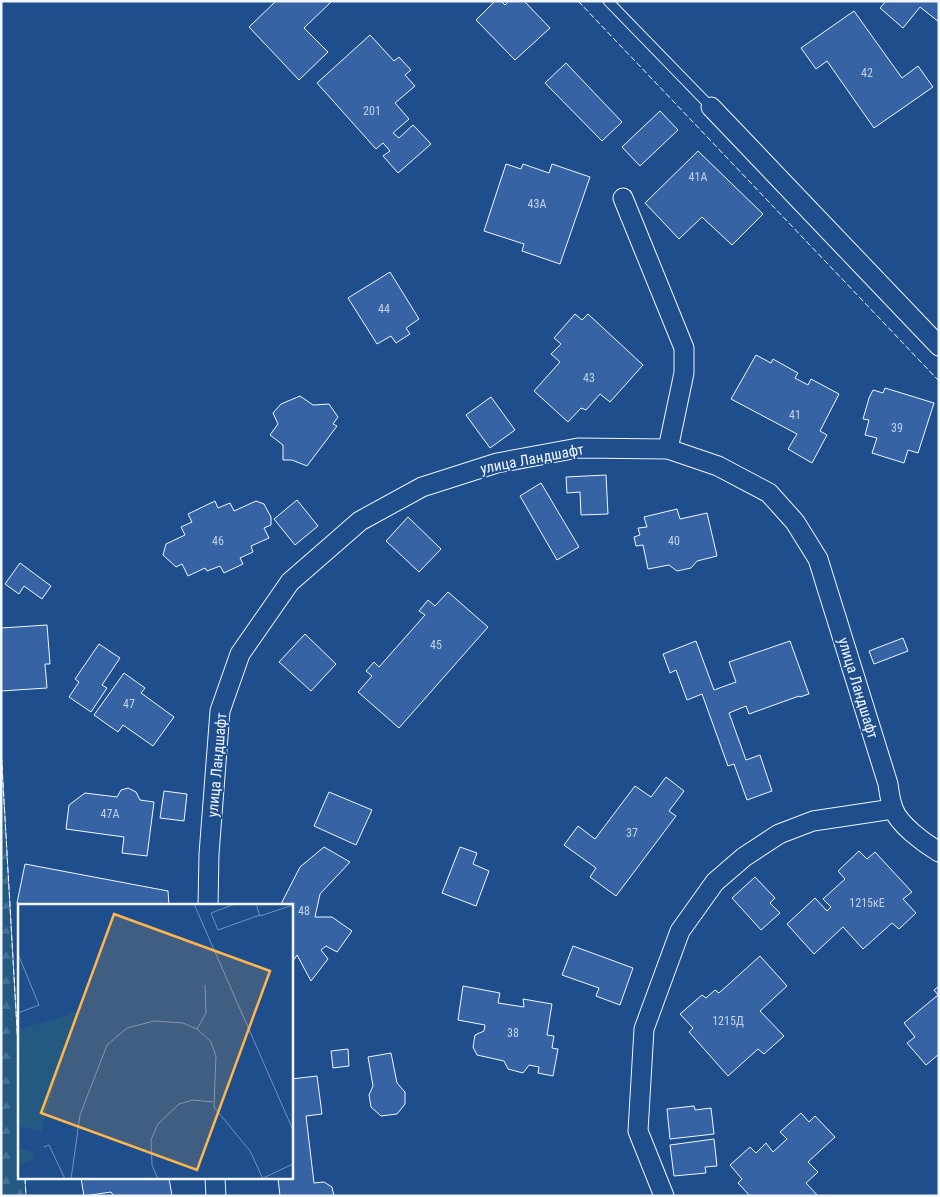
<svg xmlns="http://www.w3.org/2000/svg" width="940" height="1197" viewBox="0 0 940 1197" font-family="'Roboto Condensed',sans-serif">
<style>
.forest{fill:url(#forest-firs);stroke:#a8bbd7}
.building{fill:#3563a3;stroke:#f2f6ff}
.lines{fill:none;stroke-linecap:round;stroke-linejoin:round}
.service-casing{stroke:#f2f6ff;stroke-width:11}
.minor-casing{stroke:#f2f6ff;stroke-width:21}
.service{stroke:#1f4e8c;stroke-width:9}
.minor{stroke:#1f4e8c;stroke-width:19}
.fence{stroke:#f2f6ff;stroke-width:1;stroke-dasharray:6 2.5;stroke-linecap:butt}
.labels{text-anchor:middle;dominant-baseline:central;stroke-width:4;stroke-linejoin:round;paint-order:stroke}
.number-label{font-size:12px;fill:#c3d1e8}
.street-label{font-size:15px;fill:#f2f6ff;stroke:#1f4e8c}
.inset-road{fill:none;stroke:#7391ba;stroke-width:1}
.view{fill:#ffb74d;fill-opacity:0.15;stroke:#ffb74d;stroke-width:2.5}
.inset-edge{fill:none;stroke:#f2f6ff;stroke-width:2.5}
</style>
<defs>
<pattern id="forest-firs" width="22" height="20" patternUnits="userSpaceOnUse" patternTransform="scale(1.25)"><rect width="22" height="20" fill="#245a82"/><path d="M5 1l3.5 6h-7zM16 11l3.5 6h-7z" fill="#447295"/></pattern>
</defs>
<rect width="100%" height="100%" fill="#1f4e8c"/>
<path class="forest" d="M1 748 19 1064V1178H25L26 1196H1Z"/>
<g class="building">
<path d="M276 1H332L304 28 328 52 299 80 249 27Z"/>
<path d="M495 1H501L505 5 509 1H524L550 28 515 60 476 20Z"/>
<path d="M886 1H939V22L920 7 903 28 880 8Z"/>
<path d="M854 11 902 78 918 66 933 87 874 128 827 61 816 69 801 48Z"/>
<path d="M370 35 394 61 399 57 411 70 405 75 415 86 395 103 409 119 393 133 399 138 413 125 431 144 398 173 383 156 390 151 383 143 376 149 317 83Z"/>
<path d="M566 63 622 122 602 141 545 83Z"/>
<path d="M660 111 678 130 640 166 622 147Z"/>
<path d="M698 151 763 214 732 245 702 217 679 239 645 203Z"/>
<path d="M506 164 521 169 523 164 549 173 552 164 590 177 560 264 522 251 524 244 484 231Z"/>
<path d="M390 272 419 319 406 328 410 334 396 343 391 336 377 344 348 298Z"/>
<path d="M575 314 582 320 588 314 643 365 610 402 600 394 586 410 581 408 568 422 534 391 560 362 551 354 561 344 554 338Z"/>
<path d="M756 355 771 363 773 359 798 373 795 378 808 385 811 379 839 394 820 431 827 435 812 463 788 449 797 434 731 399Z"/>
<path d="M885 388 934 403 918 453 908 450 904 463 872 453 877 438 865 435 869 420 863 419 869 398 873 390 883 393Z"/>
<path d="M300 396 313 405 329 404 338 417 333 424 337 426 307 466 292 460H283V445L270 435 278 424 273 413 281 404Z"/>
<path d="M491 397 515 430 490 448 466 415Z"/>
<path d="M606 475 608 514 581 515 580 492 567 493 566 477Z"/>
<path d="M541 483 579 547 557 560 520 496Z"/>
<path d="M297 500 318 526 295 545 274 519Z"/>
<path d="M215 501 218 508 230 503 234 511 256 501 264 504 271 517V525L264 528 269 538 251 546 253 552 240 558 243 564 224 573 220 566 207 571 205 568 188 576 182 564 176 567 163 555 166 544 185 535 181 527 192 522 188 514Z"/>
<path d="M677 509 680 519 707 513 717 556 697 561 691 568 677 571 669 565 648 569 643 545 636 546 634 537 640 535 638 528 647 527 644 517Z"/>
<path d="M408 517 441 549 419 572 386 541Z"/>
<path d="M20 563 51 586 42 599 24 586 19 594 5 584Z"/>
<path d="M448 592 488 627 399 728 358 692 372 676 366 671 374 662 379 667 425 615 419 611 428 600 435 606Z"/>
<path d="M47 625 50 664H45L47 688 1 691V628Z"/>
<path d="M305 634 336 664 311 691 279 662Z"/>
<path d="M903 638 908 651 874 664 869 651Z"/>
<path d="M696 641 714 690 736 682 729 662 790 641 809 694 800 697 799 696 749 714 746 706 729 713 746 760 760 755 772 791 747 800 734 764 728 766 702 694 687 700 676 670 670 673 663 654Z"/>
<path d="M99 644 120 658 102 685 107 688 91 712 69 697 79 682 75 679Z"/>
<path d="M124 673 145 688 141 693 174 717 153 746 123 725 118 732 94 715Z"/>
<path d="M666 777 684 791 669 811 676 816 616 896 590 877 596 868 564 845 578 826 595 839 635 786 651 797Z"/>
<path d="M128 788 136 792 140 800 154 802 147 856 122 853 124 837 66 829 69 805 85 793 117 797 121 790Z"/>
<path d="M164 791 187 794 184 821 160 818Z"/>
<path d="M329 792 372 810 356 845 314 826Z"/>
<path d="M324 847 350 862 320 894 315 917H332L352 931 337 952 326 946 321 950 328 959 311 981 297 955 291 964V906H280L300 867Z"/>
<path d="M460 847 477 853 473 864 489 871 476 906 442 893Z"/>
<path d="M859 851 867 859 875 852 912 892 903 899 916 913 899 929 892 923 863 949 843 927 814 954 787 924 815 898 827 911 831 907 823 899 845 879 838 871Z"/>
<path d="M25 864 168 891 169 906H30L17 903Z"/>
<path d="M755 877 775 898 770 903 780 913 761 930 732 898Z"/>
<path d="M573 946 633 968 620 1005 596 996 599 988 562 975Z"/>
<path d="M760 956 787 986 760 1011 784 1036 764 1054 758 1049 728 1076 689 1032 693 1028 680 1014 702 995 706 998 715 990 719 993Z"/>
<path d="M463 986 500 993 498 1003 524 1007 523 999 552 1004 547 1035 554 1036 552 1048 558 1049 553 1076 538 1073 539 1067 529 1065 523 1073 508 1069 504 1061 477 1055 473 1047 475 1035 484 1031 485 1025 458 1020Z"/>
<path d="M939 986V1054L926 1065 907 1043 915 1037 904 1023 938 995 934 990Z"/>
<path d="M348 1049 349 1066 333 1068 331 1051Z"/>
<path d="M391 1053 397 1083 405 1092V1104L397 1114 381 1116 371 1107 369 1095 373 1086 368 1057Z"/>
<path d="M317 1076 322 1114 306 1116 314 1183 324 1182 332 1187 334 1196H280L278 1178H291V1079Z"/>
<path d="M694 1106 695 1110 711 1108 714 1134 670 1139 667 1109Z"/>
<path d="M801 1113 809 1122 815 1116 835 1137 808 1162 818 1172 806 1183 818 1196H750L738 1183 742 1179 730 1165 750 1147 756 1153 766 1143 773 1152 787 1139 780 1132Z"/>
<path d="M714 1139 717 1166 705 1167 706 1173 674 1176 670 1145Z"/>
<path d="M81 1178H169L172 1196H114L111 1192 84 1196Z"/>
</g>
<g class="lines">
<defs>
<path id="service" d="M608 1 711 107"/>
<g id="minor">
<path d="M711 107 939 346"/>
<path d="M623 198 684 348V373L668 449"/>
<path d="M208 906 209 854 220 711 240 654 290 582 360 521 422 487 497 463 578 448 668 449 718 466 769 493 795 522 818 559 888 784C889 791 890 800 893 808 898 824 924 843 939 852"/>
<path d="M215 1178 216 1196"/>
<path d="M664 1196 638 1131 644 1029 680 931 715 882 744 857 779 834 813 821 893 809"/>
</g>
</defs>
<use href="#service" class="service-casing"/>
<use href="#minor" class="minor-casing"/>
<use href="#service" class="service"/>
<use href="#minor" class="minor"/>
<g class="fence">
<path d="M578 1 939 381"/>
<path d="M1 748 19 1064"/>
<path d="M25 1178 26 1196"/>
</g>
</g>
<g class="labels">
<g class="number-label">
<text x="867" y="73">42</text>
<text x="372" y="111">201</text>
<text x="698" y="177">41А</text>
<text x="537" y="204">43А</text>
<text x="384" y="309">44</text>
<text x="589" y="378">43</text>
<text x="795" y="415">41</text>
<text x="897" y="428">39</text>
<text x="218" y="541">46</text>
<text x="674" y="541">40</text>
<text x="436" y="645">45</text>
<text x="129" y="704">47</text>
<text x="110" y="814">47А</text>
<text x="632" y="833">37</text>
<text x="867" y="903">1215кЕ</text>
<text x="304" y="911">48</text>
<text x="728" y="1021">1215Д</text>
<text x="513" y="1033">38</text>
</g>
<g class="street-label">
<text transform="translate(532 459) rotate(-11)">улица Ландшафт</text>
<text transform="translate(858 688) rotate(73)">улица Ландшафт</text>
<text transform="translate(217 765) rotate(-85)">улица Ландшафт</text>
</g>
</g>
<g transform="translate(18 904)">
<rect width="275" height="275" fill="#1f4e8c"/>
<path d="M59 108 23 228 0 221V126ZM0 244 17 249 14 256 0 262Z" fill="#245a82"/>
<path class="inset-road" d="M176 0 275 226M217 0 193 9 200 26 242 11M238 0 242 12 275 1M0 50 21 101 0 109M179 125 188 109 187 81M26 243 31 241 47 275M53 275 62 211 89 141 109 124 136 117 165 119 179 125 193 138 198 152 196 203 232 247 245 275M140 275 134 261 133 236 140 220 161 200 175 196 195 198M243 275 275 260"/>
<path class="view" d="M96 10 252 67 179 266 23 209Z"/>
<rect width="275" height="275" class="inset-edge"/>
</g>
<rect width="940" height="1197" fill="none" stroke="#f2f6ff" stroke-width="5"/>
</svg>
